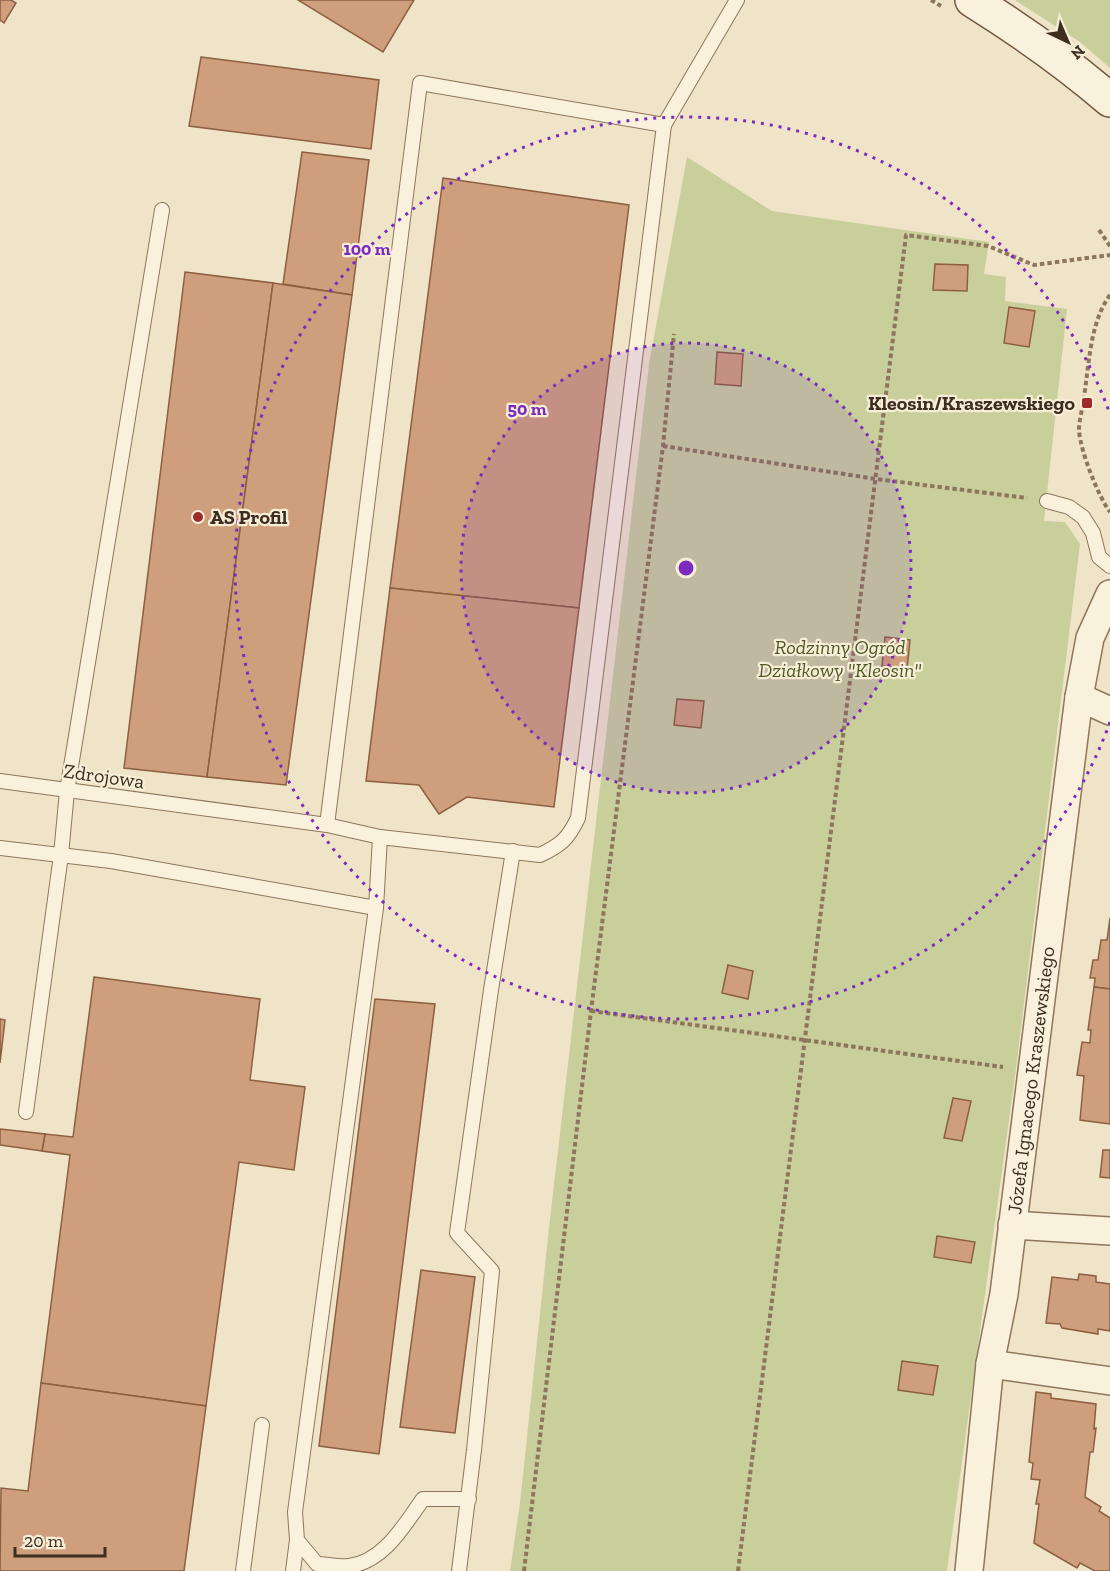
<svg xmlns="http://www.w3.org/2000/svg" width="1110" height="1571" viewBox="0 0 1110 1571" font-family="'Zilla Slab',serif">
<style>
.green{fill:#c9cf9b}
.building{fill:#cf9f7d;stroke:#8d5f41;stroke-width:1.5}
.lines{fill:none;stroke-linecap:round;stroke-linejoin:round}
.lane-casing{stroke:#8d765c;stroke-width:16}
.street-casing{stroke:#8d765c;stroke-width:30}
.secondary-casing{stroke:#6f573f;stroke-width:36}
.path{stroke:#8d765c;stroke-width:4;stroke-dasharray:4.5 3;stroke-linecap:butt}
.lane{stroke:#faf1dc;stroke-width:14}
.street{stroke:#faf1dc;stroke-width:27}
.secondary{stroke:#faf1dc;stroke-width:33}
.ring{fill:none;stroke:#7b2cbf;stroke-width:3;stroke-dasharray:3 6}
.poi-dot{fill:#9e2a2b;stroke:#f7eed8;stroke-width:2}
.labels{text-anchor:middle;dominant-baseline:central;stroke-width:4.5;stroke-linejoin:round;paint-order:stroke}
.poi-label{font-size:20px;font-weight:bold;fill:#3d2e20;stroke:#f7eed8;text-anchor:end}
.park-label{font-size:20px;font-style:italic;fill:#4d5a26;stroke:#f7eed8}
.street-label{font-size:20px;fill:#3d2e20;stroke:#f7eed8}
.centre{fill:#7b2cbf;stroke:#f7eed8;stroke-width:3}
.ring-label{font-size:18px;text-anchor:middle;font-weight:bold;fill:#7b2cbf;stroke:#f7eed8;stroke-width:4.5;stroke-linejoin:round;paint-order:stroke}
</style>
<rect width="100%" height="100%" fill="#f0e4c8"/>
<g class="green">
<path d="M1015 0H1110V68L1080 42Z"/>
<path d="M687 157 772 211 989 242 984 274 1006 277 1005 301 1067 309 1044 521 1065 522 1080 544 1016 1069 947 1571H510L520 1503 549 1228 649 364Z"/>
</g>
<g class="building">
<path d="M0 0H11L16 3 4 23 0 20Z"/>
<path d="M298 0H414L383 52Z"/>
<path d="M201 57 379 80 371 149 189 126Z"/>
<path d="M302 152 369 160 352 295 283 284Z"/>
<path d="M443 178 629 205 579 608 390 588Z"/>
<path d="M935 264 968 265 967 291 933 290Z"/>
<path d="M185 272 273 283 207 777 124 768Z"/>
<path d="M273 283 352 295 286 785 207 777Z"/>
<path d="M1009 307 1035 311 1029 347 1004 343Z"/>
<path d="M717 352 743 354 741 386 715 384Z"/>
<path d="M390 588 579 608 554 807 467 797 439 814 419 785 366 781Z"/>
<path d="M885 637 910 640 907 669 882 666Z"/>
<path d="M677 699 704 701 701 728 674 725Z"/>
<path d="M1110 918V989L1094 987 1095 978H1090L1093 960H1098L1101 940H1107Z"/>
<path d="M728 965 753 971 748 999 722 993Z"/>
<path d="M94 977 260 999 250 1080 305 1087 294 1170 239 1162 206 1406 41 1383 70 1155 42 1151 45 1134 73 1137Z"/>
<path d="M1094 987 1110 989V1124L1080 1120 1084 1076 1077 1075 1082 1042 1090 1043 1091 1030H1088Z"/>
<path d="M375 999 435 1004 379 1454 319 1446Z"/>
<path d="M0 1019 5 1020 0 1063Z"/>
<path d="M953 1098 971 1101 962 1141 944 1138Z"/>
<path d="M0 1129 45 1134 42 1151 0 1145Z"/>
<path d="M1103 1150H1110V1178L1100 1177Z"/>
<path d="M937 1236 975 1242 971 1263 934 1257Z"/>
<path d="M421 1270 475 1277 455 1433 400 1427Z"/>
<path d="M1079 1274 1096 1276V1282L1110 1284V1331L1098 1329V1334L1062 1328 1060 1324 1046 1323 1052 1277 1078 1280Z"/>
<path d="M902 1361 938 1366 933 1395 898 1390Z"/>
<path d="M41 1383 206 1406 184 1571H0L1 1488 28 1491Z"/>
<path d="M1036 1392 1051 1394V1398L1096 1404 1094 1429 1096 1428 1093 1452H1090L1085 1497 1101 1507 1099 1511 1110 1518V1571H1095L1080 1563 1077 1568 1034 1543 1039 1504H1036L1040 1480 1031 1479 1033 1463 1029 1462Z"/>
</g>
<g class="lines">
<defs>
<g id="lane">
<path d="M664 125 737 0"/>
<path d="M1047 501 1069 507 1083 517 1093 533 1099 557 1110 566"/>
<path d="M0 781 327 825 380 837 540 855C561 845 568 839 578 818L664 125 420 83 327 825"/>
<path d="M380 837 376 908 295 1512 297 1540 317 1564C327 1564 339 1567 349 1566 384 1562 404 1525 423 1499H469"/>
<path d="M0 848 111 861 376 908"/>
<path d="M26 1112 61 855 67 791 162 210"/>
<path d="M243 1571 262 1425"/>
<path d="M293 1571 297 1540"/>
<path d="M459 1571 474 1450 492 1271 457 1233 491 990 513 851"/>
</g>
<g id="street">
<path d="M1079 697 1110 711"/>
<path d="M1012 1225 1110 1231"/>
<path d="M990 1364 1110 1381"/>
<path id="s1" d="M969 1571 990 1364 1004 1294 1079 697 1090 638 1110 594"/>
</g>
<path id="secondary" d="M972 0C1020 30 1067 63 1110 100"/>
</defs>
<use href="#lane" class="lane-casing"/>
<use href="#street" class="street-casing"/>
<use href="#secondary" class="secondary-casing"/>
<g class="path">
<path d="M931 0 941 6"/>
<path d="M1099 230 1110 246"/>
<path d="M1110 295C1090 322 1089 365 1084 397 1083 408 1079 419 1079 430 1080 450 1098 496 1110 512"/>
<path d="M663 446 876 479 1027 498"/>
<path d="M591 1011 1003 1067"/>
<path d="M524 1571 591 1011 663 446 674 334"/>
<path d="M738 1571 906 235 988 246 1034 265 1110 255"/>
</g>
<use href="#lane" class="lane"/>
<use href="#street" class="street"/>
<use href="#secondary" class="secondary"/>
</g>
<circle cx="686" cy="568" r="225" fill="#7b2cbf" fill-opacity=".12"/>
<g class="ring">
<circle cx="686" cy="568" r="225"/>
<path d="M1110 722A451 451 0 1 1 1110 414"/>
</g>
<g class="poi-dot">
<rect x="1081" y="397" width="12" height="12" rx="3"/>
<circle cx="198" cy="517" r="6"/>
</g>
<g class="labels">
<g class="poi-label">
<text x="1075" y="403">Kleosin/Kraszewskiego</text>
<text x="210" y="517" text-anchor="start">AS Profil</text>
</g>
<g class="park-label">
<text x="840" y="647">Rodzinny Ogród<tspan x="840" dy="23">Działkowy "Kleosin"</tspan></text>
</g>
<g class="street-label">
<text transform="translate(104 776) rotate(8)">Zdrojowa</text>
<text stroke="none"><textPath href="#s1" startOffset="495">Józefa Ignacego Kraszewskiego</textPath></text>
</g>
</g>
<circle cx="686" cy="568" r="9" class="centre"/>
<g class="ring-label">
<text x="367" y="255">100 m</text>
<text x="527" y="415">50 m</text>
</g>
<g transform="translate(1068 42) rotate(136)" stroke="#f7eed8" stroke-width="4.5" paint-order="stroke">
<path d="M0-4.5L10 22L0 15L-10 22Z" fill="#3d2e20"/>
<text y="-9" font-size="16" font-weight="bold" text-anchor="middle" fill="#3d2e20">N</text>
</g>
<path d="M15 1547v9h90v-9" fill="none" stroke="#3d2e20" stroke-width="3"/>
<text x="24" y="1547" font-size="18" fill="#3d2e20" stroke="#f7eed8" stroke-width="4.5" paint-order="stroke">20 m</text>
</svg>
